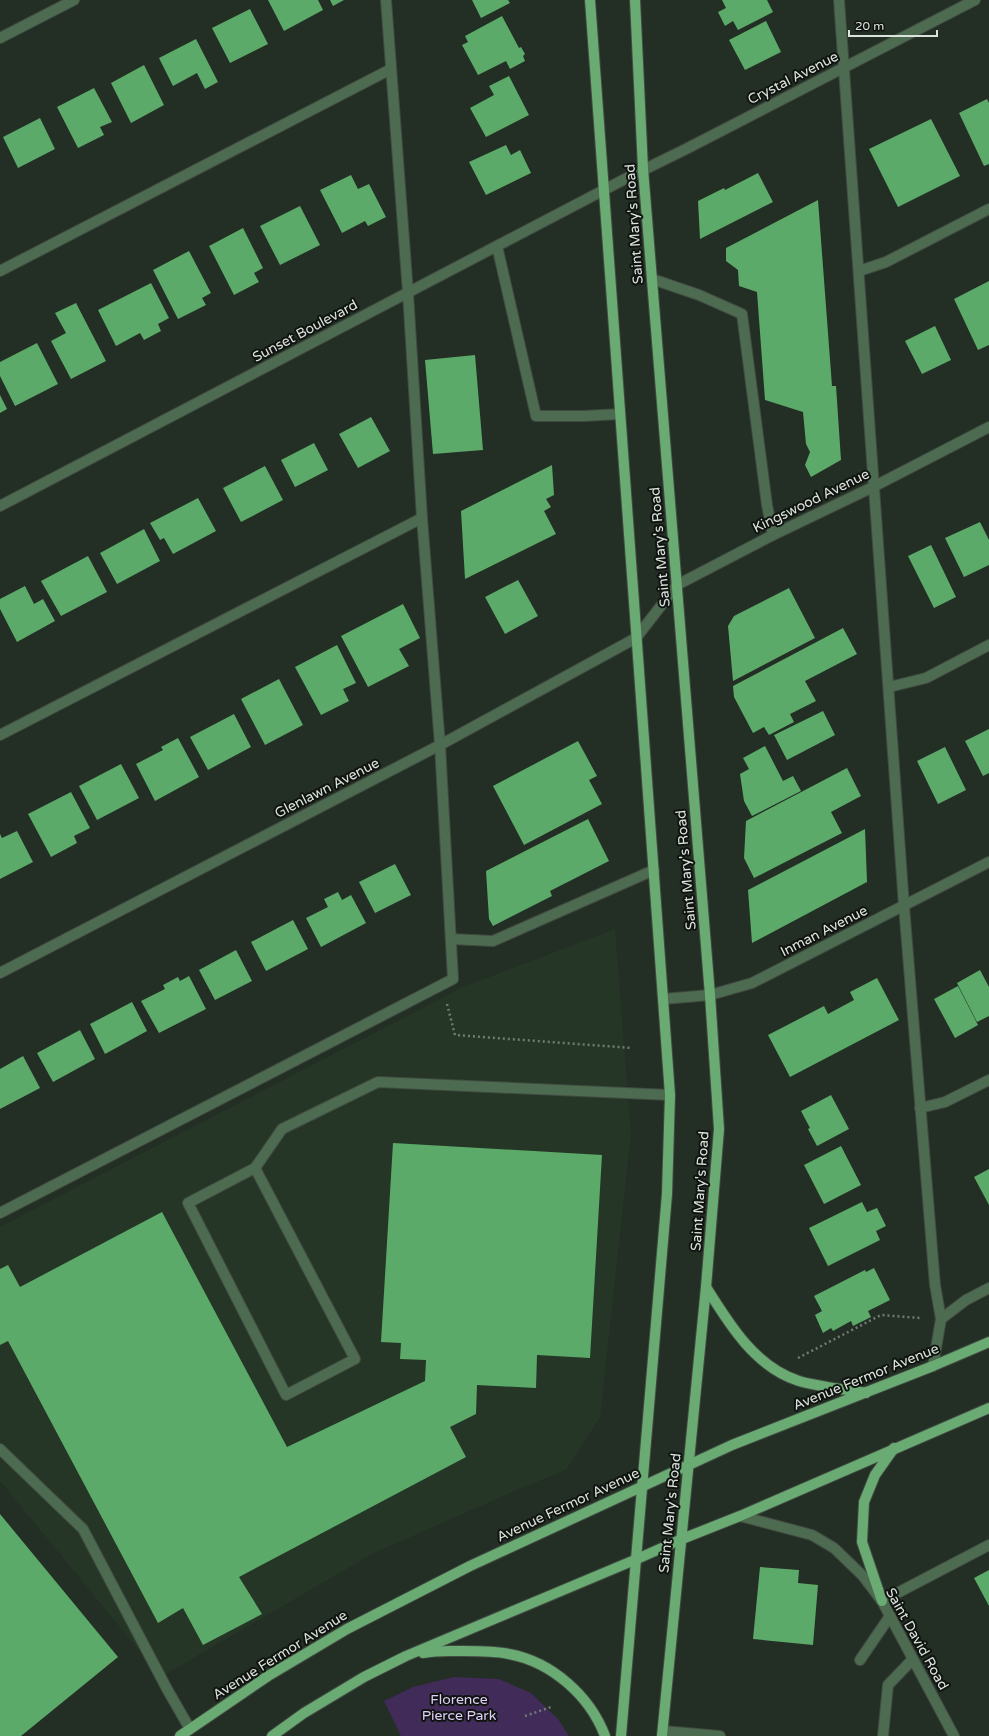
<svg xmlns="http://www.w3.org/2000/svg" width="989" height="1736" viewBox="0 0 989 1736" font-family="'Varela Round',sans-serif">
<style>
.built{fill:#253627}
.green{fill:#402b59}
.building{fill:#5caa69}
.lines{fill:none;stroke-linecap:round;stroke-linejoin:round}
.minor-casing{stroke:#414b41;stroke-width:12}
.major-casing{stroke:#414b41;stroke-width:12}
.path{stroke:#727b73;stroke-width:2.5;stroke-dasharray:2 3;stroke-linecap:butt}
.minor{stroke:#4d6b50;stroke-width:10}
.major{stroke:#6aab74;stroke-width:10}
.labels{text-anchor:middle;dominant-baseline:central;stroke-width:4;stroke-linejoin:round;paint-order:stroke}
.street-label{font-size:14px;fill:#dce3dc;stroke:#101410}
.park-label{font-size:14px;fill:#e0cef9;stroke:#101410}
</style>
<rect width="100%" height="100%" fill="#232e24"/>
<path class="built" d="M615 929 631 1134 600 1417 566 1470 526 1486 372 1554 161 1677 0 1481V1227L463 987Z"/>
<path class="green" d="M454 1677 499 1679 531 1693 558 1719 569 1736H401L384 1701 413 1687Z"/>
<g class="building">
<path d="M268 0H318L323 10 284 31Z"/>
<path d="M330 0H344L333 6Z"/>
<path d="M472 0H508L510 3 481 18Z"/>
<path d="M722 0H767L773 12 738 30 733 21 725 26 718 12 726 8Z"/>
<path d="M250 9 268 44 230 63 212 28Z"/>
<path d="M502 16 519 48 521 47 525 54 523 56 525 61 510 69 506 61 478 75 462 45 468 42 465 36Z"/>
<path d="M766 21 781 52 745 70 729 40Z"/>
<path d="M196 39 218 82 205 89 197 73 173 86 159 58Z"/>
<path d="M144 65 164 105 131 123 111 83Z"/>
<path d="M509 76 529 115 486 137 470 108 494 95 489 86Z"/>
<path d="M94 88 112 122 100 127 104 135 78 148 57 107Z"/>
<path d="M987 99 989 103V164L984 166 959 113Z"/>
<path d="M40 118 55 149 18 168 3 137Z"/>
<path d="M931 119 960 176 898 207 869 149Z"/>
<path d="M506 145 511 155 520 150 531 173 486 195 469 162Z"/>
<path d="M758 173 773 202 700 239 698 201 724 188 725 190Z"/>
<path d="M351 175 358 189 369 184 386 217 368 226 365 221 342 233 320 190Z"/>
<path d="M818 200 832 386H836L841 460 811 477 805 465 810 452 806 444 803 412 765 400 757 292 739 286 738 270 726 261V248Z"/>
<path d="M300 206 320 245 280 265 260 226Z"/>
<path d="M243 228 263 268 254 273 259 282 234 295 209 246Z"/>
<path d="M189 251 211 293 202 298 206 305 178 319 153 270Z"/>
<path d="M989 281V345L978 350 954 299Z"/>
<path d="M151 283 169 318 158 324 161 331 144 340 140 333 116 346 98 310Z"/>
<path d="M76 303 106 361 71 379 51 341 66 333 55 313Z"/>
<path d="M935 326 951 360 922 374 905 341Z"/>
<path d="M37 343 58 384 15 406 0 376V362Z"/>
<path d="M475 355 483 450 433 454 425 360Z"/>
<path d="M0 395 7 409 0 413Z"/>
<path d="M371 417 390 451 358 468 339 434Z"/>
<path d="M314 443 328 470 295 487 281 460Z"/>
<path d="M552 465 554 495 546 499 551 507 544 511 556 534 465 579 461 511Z"/>
<path d="M265 466 283 500 241 522 223 488Z"/>
<path d="M198 498 216 531 173 554 164 538 160 540 150 523Z"/>
<path d="M980 522 989 540V565L964 577 945 538Z"/>
<path d="M144 529 160 561 117 584 100 553Z"/>
<path d="M931 545 956 597 934 608 908 556Z"/>
<path d="M88 556 107 592 61 616 41 581Z"/>
<path d="M518 580 538 616 505 634 485 597Z"/>
<path d="M25 586 34 604 43 599 55 621 17 642 0 609V599Z"/>
<path d="M789 588 815 638 733 681 728 626 734 616Z"/>
<path d="M403 604 420 638 399 649 409 666 368 687 341 636Z"/>
<path d="M843 628 857 654 805 681 816 701 790 714 794 722 769 735 764 727 753 733 734 697 733 686Z"/>
<path d="M337 645 356 683 343 689 349 701 321 715 295 667Z"/>
<path d="M279 679 303 725 265 745 241 699Z"/>
<path d="M823 711 835 735 787 760 774 735Z"/>
<path d="M234 714 251 747 208 770 190 737Z"/>
<path d="M989 729V773L983 776 965 741Z"/>
<path d="M178 738 199 777 155 801 136 764 163 750 161 747Z"/>
<path d="M578 741 597 776 589 780 602 804 524 845 493 786Z"/>
<path d="M765 746 783 781 793 776 801 791 752 816 744 801 740 774 749 769 743 758Z"/>
<path d="M945 747 966 790 938 804 917 761Z"/>
<path d="M121 764 139 798 97 820 79 786Z"/>
<path d="M847 768 861 796 831 812 842 833 754 878 744 858 746 821Z"/>
<path d="M71 792 90 828 74 836 77 843 51 857 28 814Z"/>
<path d="M588 819 609 861 550 891 552 896 493 926 489 919 486 871Z"/>
<path d="M865 829 867 882 752 943 748 890Z"/>
<path d="M17 831 33 862 0 879V834L2 838Z"/>
<path d="M395 864 411 895 375 913 359 882Z"/>
<path d="M338 892 342 900 351 895 366 923 321 947 306 918 328 907 324 899Z"/>
<path d="M293 920 308 949 266 971 251 942Z"/>
<path d="M236 950 252 981 215 1000 199 970Z"/>
<path d="M980 970 989 987V1016L977 1022 957 983Z"/>
<path d="M189 976 206 1009 159 1033 141 1001 165 989 163 985 178 977 180 981Z"/>
<path d="M877 978 899 1020 790 1077 768 1035 824 1006 828 1014 854 1000 850 992Z"/>
<path d="M958 986 978 1025 955 1038 934 999Z"/>
<path d="M132 1002 147 1031 105 1054 90 1024Z"/>
<path d="M80 1030 95 1059 53 1082 37 1053Z"/>
<path d="M23 1056 40 1088 0 1109V1069Z"/>
<path d="M831 1095 849 1129 817 1146 808 1129 810 1128 801 1111Z"/>
<path d="M393 1143 602 1155 590 1358 537 1355 536 1388 477 1385 476 1414 450 1427 466 1457 239 1577 262 1614 203 1645 183 1608 158 1623 8 1341 0 1345V1269L8 1265 20 1287 162 1212 287 1447 425 1381 426 1360 400 1359 401 1343 381 1342Z"/>
<path d="M841 1146 861 1185 824 1204 804 1165Z"/>
<path d="M989 1169V1205L974 1177Z"/>
<path d="M862 1202 867 1212 877 1208 886 1226 876 1231 880 1240 828 1266 809 1228Z"/>
<path d="M874 1268 890 1300 868 1311 871 1317 853 1326 851 1321 833 1331 831 1328 823 1333 815 1315 822 1311 814 1296 865 1270 866 1272Z"/>
<path d="M0 1514 118 1657 21 1736H0Z"/>
<path d="M760 1567 799 1570 798 1583 818 1585 813 1645 753 1639Z"/>
<path d="M989 1570V1606L974 1578Z"/>
</g>
<g class="lines">
<defs>
<g id="minor">
<path d="M839 0 904 906 935 1285 941 1319 933 1366"/>
<path d="M0 38 74 0"/>
<path d="M497 246 536 416H584L620 414"/>
<path d="M0 271 391 69"/>
<path d="M859 271 886 262 989 209"/>
<path d="M652 279 699 295 742 314 767 505 773 535"/>
<path d="M0 506 623 180 688 148 975 0"/>
<path d="M889 687 926 678 989 645"/>
<path d="M0 735 422 518"/>
<path d="M451 939 493 941 654 870"/>
<path d="M0 973 440 745 636 638 677 585 773 535 875 486 989 427"/>
<path d="M663 999 710 995 752 983 989 862"/>
<path d="M920 1108 945 1102 989 1080"/>
<path d="M255 1168 188 1203 286 1395 355 1359 255 1168 282 1129 378 1082 670 1095"/>
<path d="M0 1213 453 979 440 745 422 518 408 293 386 0"/>
<path d="M941 1319 966 1300 989 1288"/>
<path d="M0 1449 83 1529 167 1689 190 1729"/>
<path d="M740 1516 812 1535 834 1548 863 1576 882 1601 954 1736"/>
<path d="M882 1601 989 1545"/>
<path d="M860 1660 890 1616"/>
<path d="M663 1731 720 1736"/>
<path d="M883 1736 888 1685 913 1659"/>
</g>
<g id="major">
<path d="M590 0 670 1095 667 1194 621 1736"/>
<path d="M635 0 643 169 710 995 719 1129 706 1287 662 1736"/>
<path d="M706 1287C729 1324 755 1367 799 1381 819 1387 845 1389 866 1393"/>
<path d="M882 1601 862 1542 864 1502 875 1475 894 1448"/>
<path d="M423 1653C437 1650 450 1651 463 1651 478 1651 495 1651 509 1654 552 1662 590 1696 605 1736"/>
<path d="M180 1736 268 1676 347 1629 470 1566 732 1445 933 1366 989 1342"/>
<path d="M272 1736 304 1713 364 1677 406 1656 637 1559 682 1539 740 1516 989 1408"/>
</g>
</defs>
<use href="#minor" class="minor-casing"/>
<use href="#major" class="major-casing"/>
<g class="path">
<path d="M447 1004 455 1035 632 1048"/>
<path d="M798 1358 881 1315 920 1318"/>
<path d="M525 1716 551 1707"/>
</g>
<use href="#minor" class="minor"/>
<use href="#major" class="major"/>
</g>
<g class="labels">
<g class="street-label">
<text transform="translate(793 78) rotate(-27)">Crystal Avenue</text>
<text transform="translate(634 224) rotate(-94)">Saint Mary's Road</text>
<text transform="translate(305 331) rotate(-28)">Sunset Boulevard</text>
<text transform="translate(811 501) rotate(-26)">Kingswood Avenue</text>
<text transform="translate(660 547) rotate(-95)">Saint Mary's Road</text>
<text transform="translate(327 788) rotate(-27)">Glenlawn Avenue</text>
<text transform="translate(686 870) rotate(-95)">Saint Mary's Road</text>
<text transform="translate(824 931) rotate(-27)">Inman Avenue</text>
<text transform="translate(700 1191) rotate(-86)">Saint Mary's Road</text>
<text transform="translate(866 1377) rotate(-22)">Avenue Fermor Avenue</text>
<text transform="translate(568 1505) rotate(-25)">Avenue Fermor Avenue</text>
<text transform="translate(670 1513) rotate(-84)">Saint Mary's Road</text>
<text transform="translate(917 1639) rotate(61)">Saint David Road</text>
<text transform="translate(280 1655) rotate(-32)">Avenue Fermor Avenue</text>
</g>
<g class="park-label">
<text x="459" y="1699">Florence<tspan x="459" dy="16">Pierce Park</tspan></text>
</g>
</g>
<path d="M849 30v6h88v-6" fill="none" stroke="#dce3dc" stroke-width="2"/>
<text x="855" y="30" font-size="12" fill="#dce3dc" stroke="#101410" stroke-width="3" paint-order="stroke">20 m</text>
</svg>
